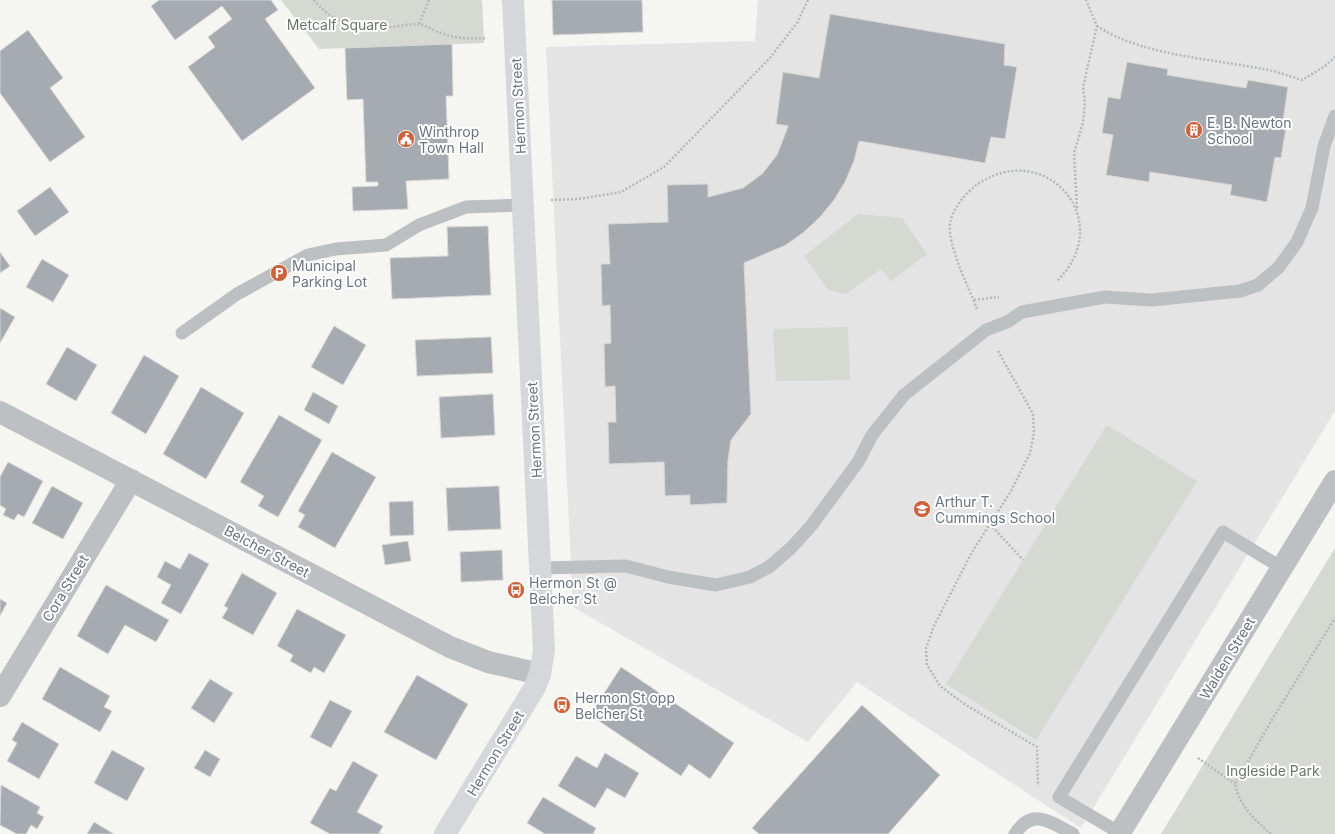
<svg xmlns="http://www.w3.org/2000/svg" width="1335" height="834" viewBox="0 0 1335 834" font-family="Inter,sans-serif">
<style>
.built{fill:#e3e4e3}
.green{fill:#d5d9d2}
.building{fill:#a5abb0;stroke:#d7d7d5}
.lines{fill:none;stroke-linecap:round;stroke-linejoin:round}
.path{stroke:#b5b8ba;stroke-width:2.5;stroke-dasharray:2 2;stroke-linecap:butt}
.lane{stroke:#bdc0c3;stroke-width:13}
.street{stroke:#bdc0c3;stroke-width:22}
.secondary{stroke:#d5d7db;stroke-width:22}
.labels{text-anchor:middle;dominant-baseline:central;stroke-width:4;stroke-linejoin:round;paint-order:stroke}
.park-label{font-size:14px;fill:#697766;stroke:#fff}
.street-label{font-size:14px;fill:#68747f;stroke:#fff}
.poi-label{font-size:14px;fill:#68747f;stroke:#fff;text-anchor:start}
</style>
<rect width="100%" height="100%" fill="#f5f5f2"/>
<path class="built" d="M758 0H1335V411L1081 828 857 682 808 742 573 607 546 47 755 41Z"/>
<g class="green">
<path d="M281 0H482L484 43 319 49Z"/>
<path d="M858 214 902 218 927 254 891 281 881 269 846 294 828 290 804 256Z"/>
<path d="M848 327 850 380 776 381 773 329Z"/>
<path d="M1107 425 1197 481 1036 740 946 684Z"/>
<path d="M1335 548V834H1161Z"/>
</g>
<g class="building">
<path d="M159 0H271L278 10 265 19 315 88 242 141 188 67 215 47 208 37 232 19 222 6 175 40 151 6Z"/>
<path d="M552 0H642L643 32 553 35Z"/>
<path d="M830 14 1005 44 1004 65 1017 67 1005 139 991 137 985 163 859 141 854 161 845 182 834 200 820 217 804 232 786 245 744 263 751 414 731 440 728 460 727 503 690 505V495L665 496 664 462 609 464 608 422H616L615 386 605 387 604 344 611 343 610 305 602 306 601 264H610L608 224 668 222 667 185 708 184V197L743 188 762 174 777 155 787 129 788 126 776 124 783 72 819 78Z"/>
<path d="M28 30 63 78 50 88 85 137 50 162 0 93V51Z"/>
<path d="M452 44 453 96H446L449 179 406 181 408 209 353 211 352 187 378 186V182H366L363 99 347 100 345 48Z"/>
<path d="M1127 62 1168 69 1167 75 1246 88 1248 80 1288 87 1282 128H1286L1281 158 1275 157 1267 202 1230 195 1232 185 1150 172 1149 182 1106 175 1113 135 1102 133 1108 97 1120 99Z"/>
<path d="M50 187 69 212 35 236 17 211Z"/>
<path d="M488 226 491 295 392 299 390 258 448 256 447 227Z"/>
<path d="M0 252 10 266 0 273Z"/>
<path d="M42 259 69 275 53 302 26 287Z"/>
<path d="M0 308 15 317 0 343Z"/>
<path d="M334 326 366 345 343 385 311 367Z"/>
<path d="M491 337 493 373 417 376 415 340Z"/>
<path d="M67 347 97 365 76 401 46 384Z"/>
<path d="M144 355 179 376 146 434 111 413Z"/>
<path d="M201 387 244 413 206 479 163 454Z"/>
<path d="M313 392 338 406 329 424 304 410Z"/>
<path d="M493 394 495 435 441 438 439 397Z"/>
<path d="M279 415 322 440 278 517 258 506 264 496 240 482Z"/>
<path d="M332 452 376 477 335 548 298 527 305 515 298 511Z"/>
<path d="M8 462 43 481 24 517 18 514 14 520 3 515 6 509 0 505V477Z"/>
<path d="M52 486 83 503 63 539 32 523Z"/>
<path d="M499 486 501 529 448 531 446 488Z"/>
<path d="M413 501 414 535 390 536 389 502Z"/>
<path d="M408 541 411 561 385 565 382 545Z"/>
<path d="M502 550 503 580 461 582 460 552Z"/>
<path d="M189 553 209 564 181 614 161 603 171 585 157 577 165 561 180 569Z"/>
<path d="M242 573 277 593 253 635 222 618 228 608 224 606Z"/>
<path d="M106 585 169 620 156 642 125 625 108 654 77 636Z"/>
<path d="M0 599 7 603 0 616Z"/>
<path d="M297 609 346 635 324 673 314 667 311 673 290 661 293 655 277 646Z"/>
<path d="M60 667 110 696 104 707 112 711 100 732 42 699Z"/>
<path d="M621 667 734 743 710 779 689 764 681 776 590 715Z"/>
<path d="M417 675 468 704 436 760 384 732Z"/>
<path d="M210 679 233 693 214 723 191 708Z"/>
<path d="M330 700 352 711 331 748 310 737Z"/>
<path d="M862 705 940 775 888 834H759L752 828Z"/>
<path d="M22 722 59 744 39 779 7 761 17 743 12 740Z"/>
<path d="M112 750 145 768 127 801 94 783Z"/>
<path d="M205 750 220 759 210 777 194 768Z"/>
<path d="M605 753 639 773 625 798 607 788 595 808 558 786 576 756 597 768Z"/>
<path d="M353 761 378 775 357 812 383 826 379 833 382 834H330L310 823 330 788 336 791Z"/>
<path d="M1 785 40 807 37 813 44 817 37 829 31 825 26 834H17L0 825Z"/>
<path d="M543 797 596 828 593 834H545L527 823Z"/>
<path d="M94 822 114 834H87Z"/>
</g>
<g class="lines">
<g class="path">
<path d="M314 0C334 25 361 30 391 27 400 26 410 24 419 24 426 25 434 31 441 33 457 39 471 39 487 38"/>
<path d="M419 24 429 0"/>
<path d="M1097 26C1140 55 1213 59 1263 69 1276 71 1289 76 1302 80L1325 66 1335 57"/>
<path d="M551 200 579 199 621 192 664 167 769 59 797 23 808 0"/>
<path d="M1077 208 1074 153 1083 123 1085 102 1083 87 1097 26 1086 0"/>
<path d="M974 300 999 297"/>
<path d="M977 309C969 288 947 245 950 223 953 208 966 192 978 184 1046 138 1118 221 1057 281"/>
<path d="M998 351 1033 414 1034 433 1030 453 1011 491 972 552 934 626 926 648 927 665 940 686 966 705 1037 747 1038 786"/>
<path d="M990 524 1023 560"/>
<path d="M1198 758 1235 784"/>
<path d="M1271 834C1254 819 1240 807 1235 784L1273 718 1335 618"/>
</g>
<g class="lane">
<path d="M182 333 237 294 308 255 336 249 386 245 419 225 466 207 523 205"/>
<path d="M541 568 626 566 668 577 716 585 750 577 769 567 791 548 811 526 858 462 872 435 904 395 986 330 1007 322 1022 312 1105 297 1152 300 1240 291 1258 285 1279 267 1297 242 1312 208 1324 146 1335 116"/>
<path d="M1120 833 1059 797 1223 532 1282 568"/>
<path d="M1015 834C1032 807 1051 822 1073 834"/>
</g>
<g class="street">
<path d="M0 412 450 647 488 662 540 674"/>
<path d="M0 696 131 480"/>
<path d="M1119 834 1335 481"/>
</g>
<path class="secondary" d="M445 834 535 687 540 674 544 650 513 0"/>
</g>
<defs>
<symbol id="building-disc" viewBox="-11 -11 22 22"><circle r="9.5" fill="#cb633c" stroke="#fff"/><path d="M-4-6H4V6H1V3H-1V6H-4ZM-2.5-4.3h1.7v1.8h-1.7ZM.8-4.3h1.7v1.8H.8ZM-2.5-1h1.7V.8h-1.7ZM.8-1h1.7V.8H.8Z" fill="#fff"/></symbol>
<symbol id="civic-disc" viewBox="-11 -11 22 22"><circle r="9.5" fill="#cb633c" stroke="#fff"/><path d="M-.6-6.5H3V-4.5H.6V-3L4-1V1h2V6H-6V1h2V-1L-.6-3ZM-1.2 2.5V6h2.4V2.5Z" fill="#fff"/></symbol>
<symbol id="parking-disc" viewBox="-11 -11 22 22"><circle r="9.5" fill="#cb633c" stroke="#fff"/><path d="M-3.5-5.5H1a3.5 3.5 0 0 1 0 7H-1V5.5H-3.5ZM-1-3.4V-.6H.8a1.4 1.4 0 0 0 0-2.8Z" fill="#fff"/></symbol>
<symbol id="school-disc" viewBox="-11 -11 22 22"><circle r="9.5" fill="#cb633c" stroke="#fff"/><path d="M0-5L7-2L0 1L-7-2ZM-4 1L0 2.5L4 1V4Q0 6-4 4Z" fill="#fff"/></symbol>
<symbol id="bus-disc" viewBox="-11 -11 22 22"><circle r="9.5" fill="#cb633c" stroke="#fff"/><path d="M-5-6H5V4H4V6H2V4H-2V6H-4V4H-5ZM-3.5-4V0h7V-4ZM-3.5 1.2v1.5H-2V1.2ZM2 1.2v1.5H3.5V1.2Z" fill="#fff"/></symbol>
</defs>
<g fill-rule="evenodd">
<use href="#building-disc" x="1184" y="120" width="20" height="20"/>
<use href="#civic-disc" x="396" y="129" width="20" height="20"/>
<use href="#parking-disc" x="269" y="263" width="20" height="20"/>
<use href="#school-disc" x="912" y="499" width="20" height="20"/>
<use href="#bus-disc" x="506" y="580" width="20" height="20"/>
<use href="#bus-disc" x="552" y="695" width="20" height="20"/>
</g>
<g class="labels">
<g class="park-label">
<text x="337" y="24">Metcalf Square</text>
<text x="1273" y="770">Ingleside Park</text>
</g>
<g class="street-label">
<text transform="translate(518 106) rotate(-93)">Hermon Street</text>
<text transform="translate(534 430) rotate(-93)">Hermon Street</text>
<text transform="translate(267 551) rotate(28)">Belcher Street</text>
<text transform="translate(65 588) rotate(-59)">Cora Street</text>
<text transform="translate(1227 658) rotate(-59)">Walden Street</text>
<text transform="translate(495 753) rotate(-59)">Hermon Street</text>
</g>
<g class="poi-label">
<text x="1207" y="122">E. B. Newton<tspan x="1207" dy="16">School</tspan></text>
<text x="419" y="131">Winthrop<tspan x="419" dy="16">Town Hall</tspan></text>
<text x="292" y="265">Municipal<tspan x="292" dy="16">Parking Lot</tspan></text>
<text x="935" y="501">Arthur T.<tspan x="935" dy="16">Cummings School</tspan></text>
<text x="529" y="582">Hermon St @<tspan x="529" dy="16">Belcher St</tspan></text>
<text x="575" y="697">Hermon St opp<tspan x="575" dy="16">Belcher St</tspan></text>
</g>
</g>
</svg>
